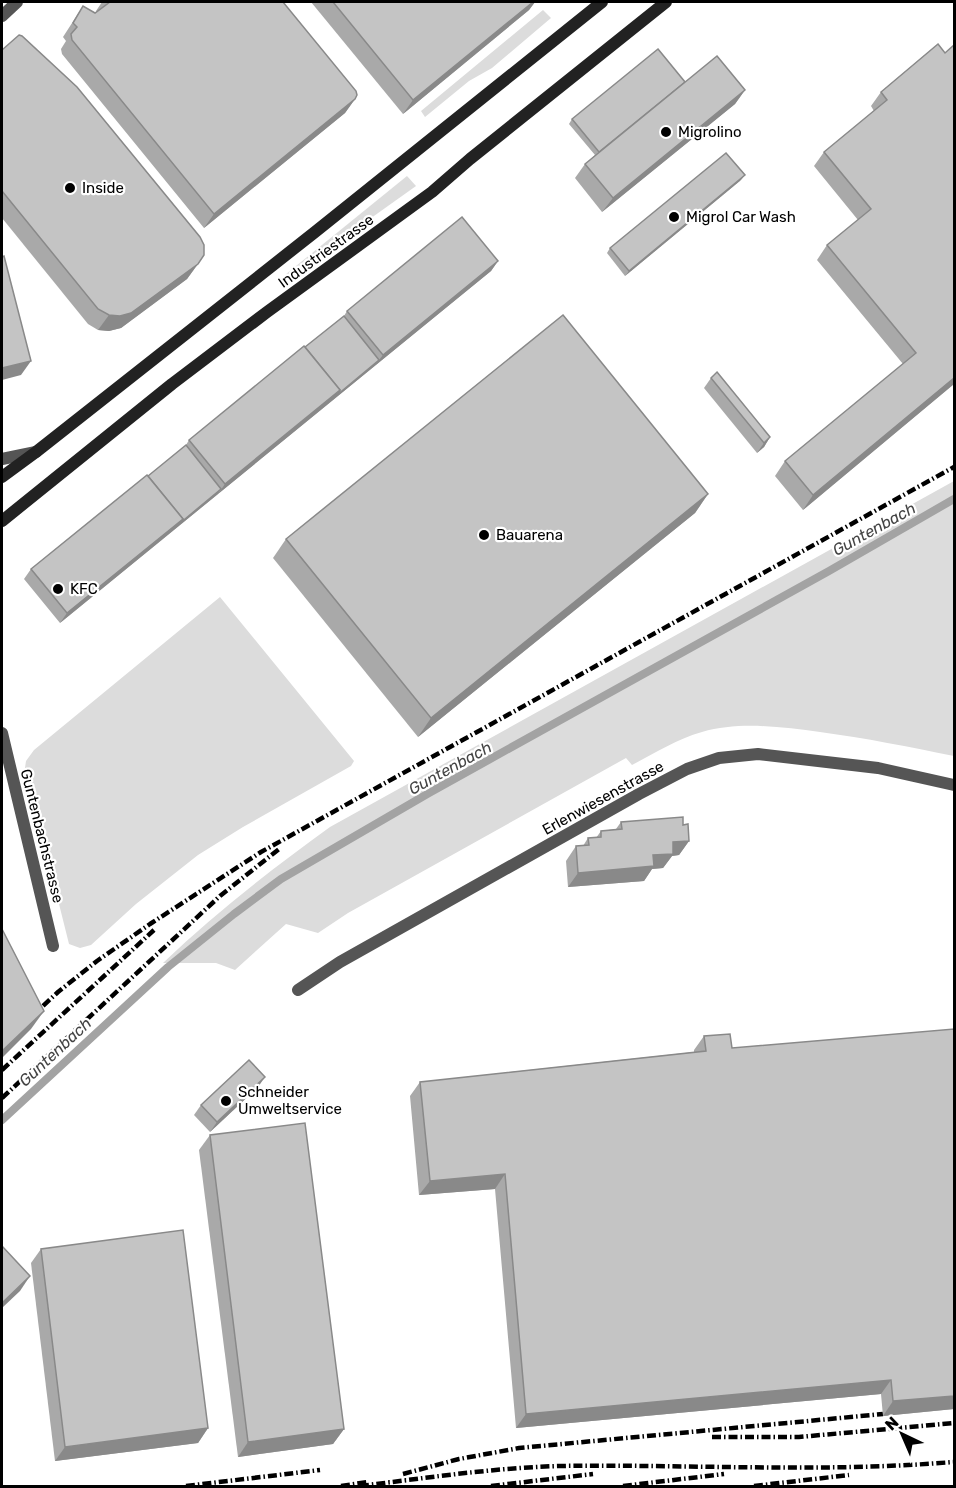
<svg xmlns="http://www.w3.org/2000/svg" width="956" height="1488" viewBox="0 0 956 1488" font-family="Rubik,sans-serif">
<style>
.green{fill:#dcdcdc}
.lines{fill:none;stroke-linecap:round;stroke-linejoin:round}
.stream{stroke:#a3a3a3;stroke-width:8}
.minor{stroke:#555;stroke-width:12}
.tertiary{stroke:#555;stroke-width:12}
.secondary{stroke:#222;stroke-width:12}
.rail{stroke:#000;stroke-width:4.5;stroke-dasharray:9 3 1.5 3;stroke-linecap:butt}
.wall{fill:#a9a9a9}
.shaded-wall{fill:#898989}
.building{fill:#c4c4c4;stroke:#898989;stroke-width:1.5}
.poi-dot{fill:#000;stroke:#fff;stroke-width:2}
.labels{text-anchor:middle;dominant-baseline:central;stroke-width:4.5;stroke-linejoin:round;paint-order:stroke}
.poi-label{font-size:15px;fill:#000;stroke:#fff;text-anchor:start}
.street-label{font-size:15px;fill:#000;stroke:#fff}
.water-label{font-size:16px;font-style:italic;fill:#444;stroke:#fff}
</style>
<rect width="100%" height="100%" fill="#fff"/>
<g class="green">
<path d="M543 10 551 18 492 68 469 81 425 117 421 111Z"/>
<path d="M407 176 416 186 287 278 285 275Z"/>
<path d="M954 481V756C910 747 865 738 820 732 781 727 740 721 702 732 677 739 655 753 632 765L626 758 348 913 318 933 286 924 235 970 216 963H163C215 913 272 869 330 827Z"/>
<path d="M220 597 354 761 351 766 243 827 198 855 136 904 91 945 80 948 69 944 25 768 26 761 34 750Z"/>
</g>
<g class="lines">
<path class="stream" d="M2 1120 168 967 234 914 281 879 429 793 829 571 954 499"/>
<g class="minor">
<path d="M2 733 53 946"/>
<path d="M298 990 340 962 639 794 687 769 719 758 758 754 878 768 954 785"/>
</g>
<g class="tertiary">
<path d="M2 16 17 2"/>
<path d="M2 459 36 452"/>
</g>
<g class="secondary">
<path d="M2 477 36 452 315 232 602 2"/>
<path d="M2 521 172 384 267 312 432 192 470 159 666 2"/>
</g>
<g class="rail">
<path d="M31 1017 58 992 97 961 150 924 261 852 954 467"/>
<path d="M2 1070 154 930"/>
<path d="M2 1098 220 896 279 849"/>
<path d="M712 1437H799L954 1423"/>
<path d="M403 1474 459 1459 519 1448 883 1414"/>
<path d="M186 1486 320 1470"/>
<path d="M341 1486 368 1482"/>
<path d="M360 1486C426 1478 492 1468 559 1466 690 1464 822 1473 953 1462"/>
<path d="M491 1486 593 1474"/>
<path d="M623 1486 724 1474"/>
<path d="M754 1486 849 1475"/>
</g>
</g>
<g class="wall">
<path d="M102 2H283L355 99 345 113 204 228 62 54 61 49 66 41 63 37 83 6 95 13 97 12 96 11Z"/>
<path d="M311 2H535L529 10 403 114Z"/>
<path d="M938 44 954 384 803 510 775 476 785 461 903 364 817 260 827 245 858 220 814 166 824 152 874 111 871 106 881 92Z"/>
<path d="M2 50 204 255 187 279 121 328 109 331 98 330 88 324 2 218Z"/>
<path d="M685 82 745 90 735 104 602 212 575 178 585 164 595 155 569 124 572 119Z"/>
<path d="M741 180 625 276 607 253 610 248Z"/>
<path d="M498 261 491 271 60 623 24 579 31 569 148 476 186 445 189 440 344 316 347 311Z"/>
<path d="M711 378 770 437 764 447 757 453 704 388Z"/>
<path d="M708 494 695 513 418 737 273 558 286 539Z"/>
<path d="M621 822 683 825 689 841 679 855 672 856 663 868 652 869 644 881 568 887 566 861 576 846H583L588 838H596L601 831 616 829Z"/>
<path d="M704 1036 732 1048 954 1409 883 1416 881 1394 516 1428 495 1189 419 1195 410 1096 420 1082 694 1052V1050Z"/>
<path d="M258 1087 210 1132 194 1115 201 1105Z"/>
<path d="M210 1135 344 1429 333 1444 238 1457 199 1150Z"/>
<path d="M41 1249 208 1428 198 1443 55 1461 31 1263Z"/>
</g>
<g class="shaded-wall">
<path d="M533 2H535L529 10 403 114 413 100Z"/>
<path d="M745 90 735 104 602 212 613 198Z"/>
<path d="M355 99 345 113 204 228 214 214Z"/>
<path d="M745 175 741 180 625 276 629 271Z"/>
<path d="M498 261 491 271 218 494 225 484 340 390 379 360 383 355Z"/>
<path d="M198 264 187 279 121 328 109 331 98 330 109 315Z"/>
<path d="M31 361 21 375 2 380V368Z"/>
<path d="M954 378V384L803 510 813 495Z"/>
<path d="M770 437 764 447 757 453 764 443Z"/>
<path d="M221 489 218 494 60 623 67 613 183 519Z"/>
<path d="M708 494 695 513 418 737 431 718Z"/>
<path d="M689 841 679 855 672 856 663 868 652 869 644 881 568 887 578 873 653 855 673 842Z"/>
<path d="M44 1011 31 1029 2 1058V1051Z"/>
<path d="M265 1077 258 1087 210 1132 217 1122Z"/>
<path d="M505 1174 495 1189 419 1195 430 1181Z"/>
<path d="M30 1276 20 1291 2 1308V1303Z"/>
<path d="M891 1380 881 1394 516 1428 526 1414Z"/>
<path d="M954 1396V1409L883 1416 893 1401Z"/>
<path d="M208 1428 198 1443 55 1461 65 1447Z"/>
<path d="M344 1429 333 1444 238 1457 248 1442Z"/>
</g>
<g class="building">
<path d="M110 2H283L356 91 357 95 355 99 214 214 72 40 71 34 77 27 73 23 83 6 95 13Z"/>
<path d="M333 2H533L413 100Z"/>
<path d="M19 35 22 36 77 87 200 237 204 245V255L198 264 131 313 120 316 109 315 98 309 2 191V50Z"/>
<path d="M938 44 945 53 954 45V378L813 495 785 461 916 353 827 245 871 209 824 152 887 100 881 92Z"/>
<path d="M658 49 685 82 599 152 572 119Z"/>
<path d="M717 56 745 90 613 198 585 164Z"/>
<path d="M726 153 745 175 629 271 610 248Z"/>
<path d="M462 217 498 261 383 355 347 311Z"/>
<path d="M4 256 31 361 2 368V257Z"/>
<path d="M563 315 708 494 431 718 286 539Z"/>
<path d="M344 316 379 360 337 395 340 390 305 347Z"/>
<path d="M304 346 340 390 225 484 189 440Z"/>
<path d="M717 372 770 437 764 443 711 378Z"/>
<path d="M186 445 221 489 179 524 183 519 148 476Z"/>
<path d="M147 475 183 519 67 613 31 569Z"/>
<path d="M683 817V825L688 824 689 841 673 842V854L653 855 654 866 578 873 576 846 589 845 588 838 601 837V831L622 829 621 822Z"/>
<path d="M2 929 44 1011 2 1051Z"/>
<path d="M954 1029V1396L893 1401 891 1380 526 1414 505 1174 430 1181 420 1082 706 1051 704 1036 730 1034 732 1048Z"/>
<path d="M249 1060 265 1077 217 1122 201 1105Z"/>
<path d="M305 1123 344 1429 248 1442 210 1135Z"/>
<path d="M183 1230 208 1428 65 1447 41 1249Z"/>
<path d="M2 1246 30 1276 2 1303Z"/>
</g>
<g class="poi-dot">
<circle cx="666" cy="132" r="6"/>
<circle cx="70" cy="188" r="6"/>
<circle cx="674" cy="217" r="6"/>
<circle cx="484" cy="535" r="6"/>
<circle cx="58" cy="589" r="6"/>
<circle cx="226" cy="1101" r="6"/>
</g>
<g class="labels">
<g class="poi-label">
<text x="678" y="132">Migrolino</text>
<text x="82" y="188">Inside</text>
<text x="686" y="217">Migrol Car Wash</text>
<text x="496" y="535">Bauarena</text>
<text x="70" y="589">KFC</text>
<text x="238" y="1092">Schneider<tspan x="238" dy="17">Umweltservice</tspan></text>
</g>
<g class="street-label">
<text transform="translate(326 251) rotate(-36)">Industriestrasse</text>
<text transform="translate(603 798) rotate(-29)">Erlenwiesenstrasse</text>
<text transform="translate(42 836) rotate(76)">Guntenbachstrasse</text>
</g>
<g class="water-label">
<text transform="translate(874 529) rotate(-29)">Guntenbach</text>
<text transform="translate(450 768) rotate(-29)">Guntenbach</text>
<text transform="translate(55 1052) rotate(-43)">Guntenbach</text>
</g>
</g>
<rect width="956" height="1488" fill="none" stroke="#000000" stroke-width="6"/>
<g transform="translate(902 1434) rotate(316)" stroke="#ffffff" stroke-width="4.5" paint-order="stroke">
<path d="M0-4.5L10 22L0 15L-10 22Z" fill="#000000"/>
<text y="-9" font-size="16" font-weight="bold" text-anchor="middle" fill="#000000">N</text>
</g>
</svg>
